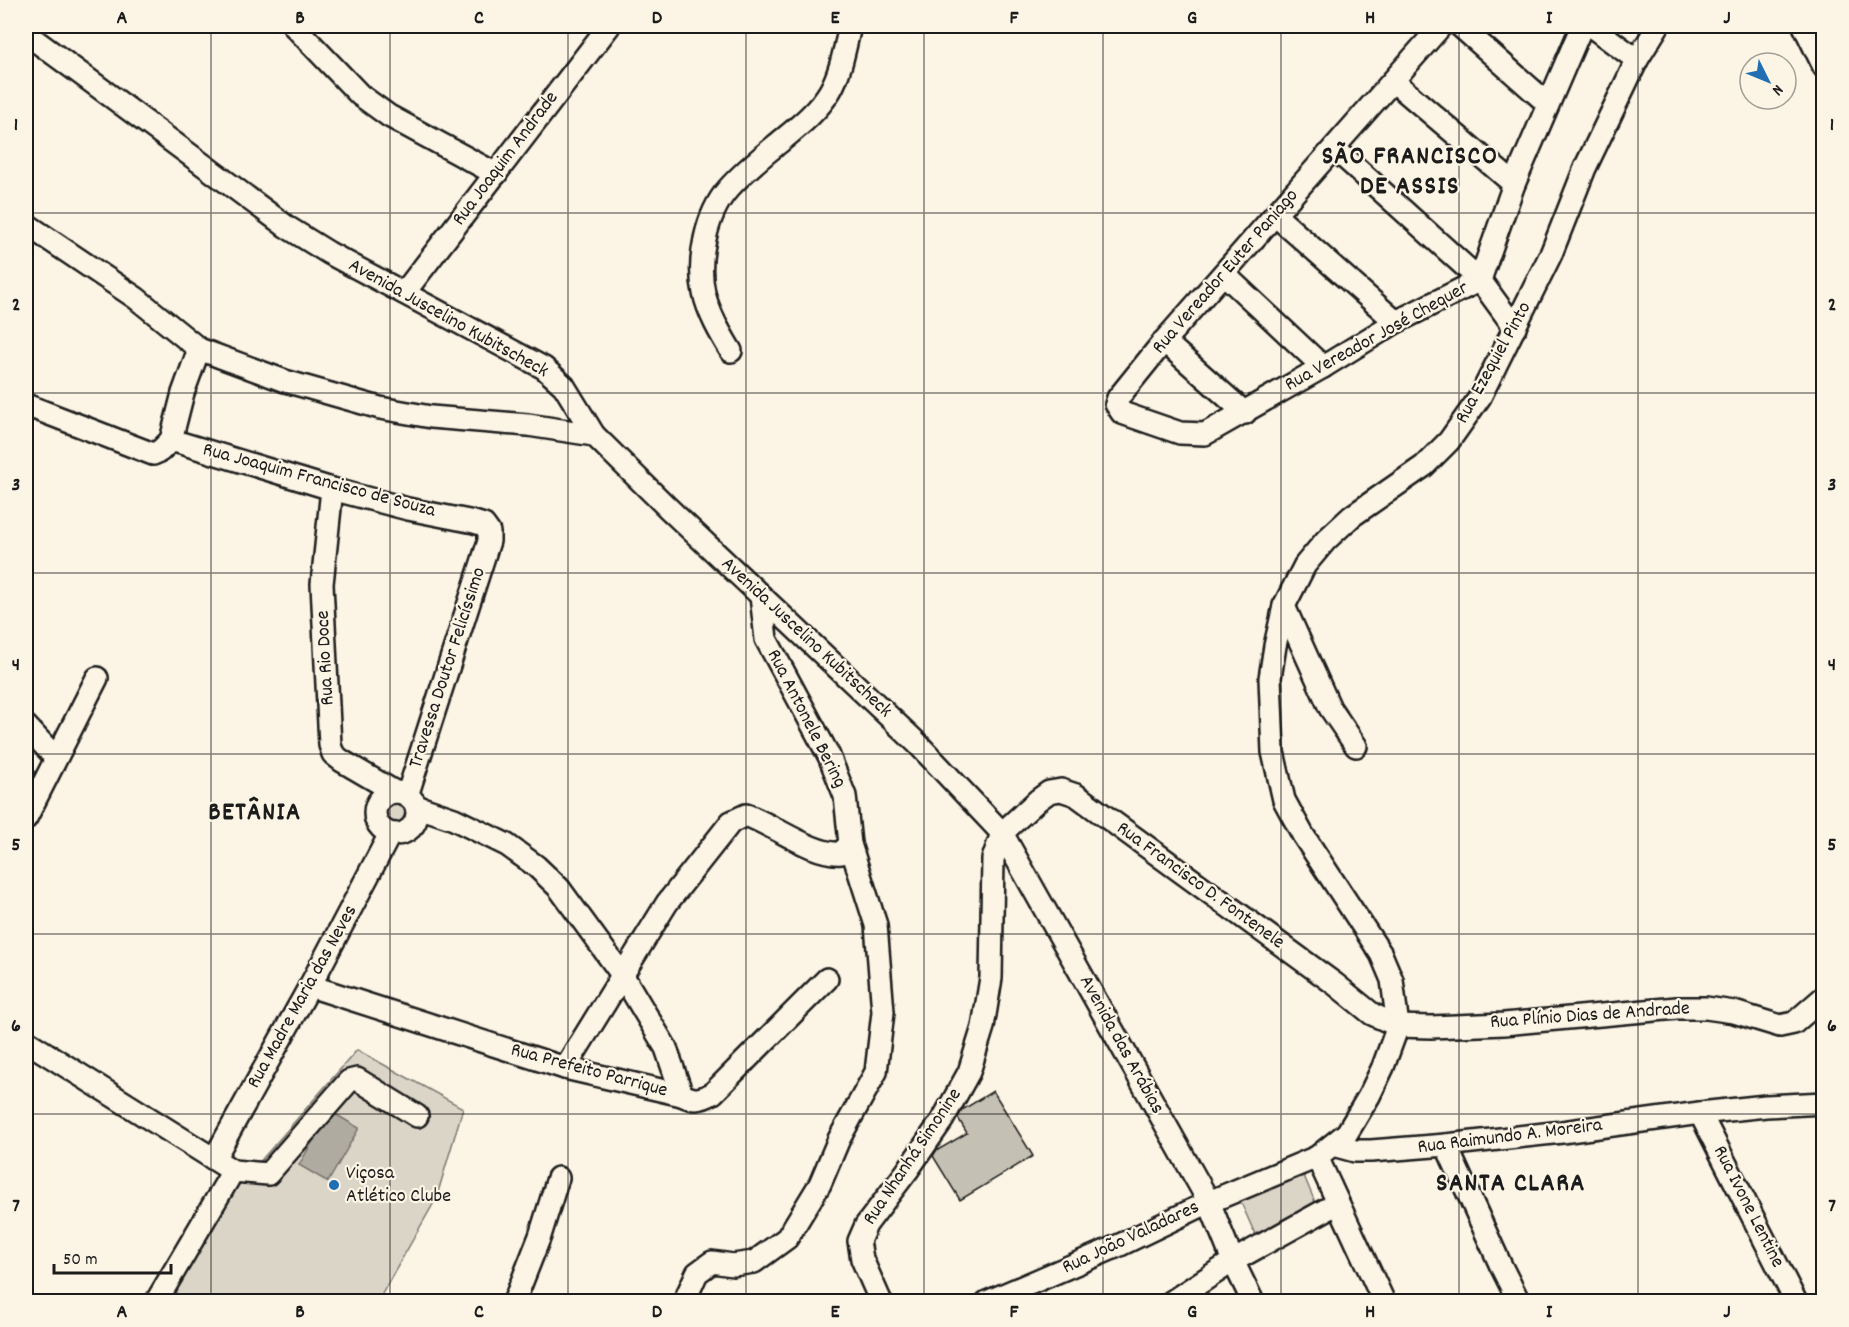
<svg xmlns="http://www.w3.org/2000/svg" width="1849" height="1327" viewBox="0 0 1849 1327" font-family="Dekko,sans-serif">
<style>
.green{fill:#dbd5c8;stroke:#7c7872;stroke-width:1.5}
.water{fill:#b0aba1;stroke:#75726c;stroke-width:1.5}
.building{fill:#c4c0b3;stroke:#1c1c1c;stroke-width:1.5}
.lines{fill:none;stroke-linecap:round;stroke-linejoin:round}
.minor-casing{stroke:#1c1c1c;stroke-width:26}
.minor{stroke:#fcf5e5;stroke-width:21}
.grid{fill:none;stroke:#1c1c1c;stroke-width:1.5;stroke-opacity:0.55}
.poi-dot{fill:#1f6fb2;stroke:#fcf5e5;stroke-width:2}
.labels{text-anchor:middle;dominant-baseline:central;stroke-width:4.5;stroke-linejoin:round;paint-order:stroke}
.street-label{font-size:20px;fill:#1c1c1c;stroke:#fcf5e5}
.poi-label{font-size:20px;fill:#1c1c1c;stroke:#fcf5e5;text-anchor:start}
.district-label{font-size:26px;font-weight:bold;letter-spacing:1.5px;fill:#1c1c1c;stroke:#fcf5e5}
.neatline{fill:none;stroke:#1c1c1c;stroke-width:2}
.grid-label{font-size:20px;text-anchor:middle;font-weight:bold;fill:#1c1c1c}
</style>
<rect width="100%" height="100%" fill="#fcf5e5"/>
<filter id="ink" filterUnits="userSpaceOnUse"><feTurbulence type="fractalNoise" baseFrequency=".0167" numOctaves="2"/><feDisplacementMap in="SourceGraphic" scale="12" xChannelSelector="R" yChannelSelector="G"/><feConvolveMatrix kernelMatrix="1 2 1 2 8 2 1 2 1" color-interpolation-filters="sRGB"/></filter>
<g filter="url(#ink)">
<g class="green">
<path d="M396 794 414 815C409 828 400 833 387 831 374 818 376 798 396 794Z"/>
<path d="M357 1050 463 1108 436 1199 378 1301 162 1302 236 1172 257 1165Z"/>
<path d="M1302 1171 1317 1207 1255 1234 1239 1198Z"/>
</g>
<path class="water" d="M330 1111 359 1128 328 1182 299 1165Z"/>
<path class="building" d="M993 1091 1033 1156 960 1200 933 1156 936 1151 967 1133 958 1118 962 1110Z"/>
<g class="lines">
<defs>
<g id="minor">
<path d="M294 26 360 95 389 116 496 174"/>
<path d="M1441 26 1164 341 1118 398 1116 404 1122 413 1180 433 1205 434 1323 367 1396 322 1480 280 1514 184 1582 26"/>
<path d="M1460 26 1548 104"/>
<path d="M1591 26 1637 60"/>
<path d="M1804 26 1824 67"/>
<path d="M26 36 36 41 81 74 287 227 329 253 544 368 564 386 594 435 668 508 917 743 1002 833 1209 1202 1233 1261 1253 1302"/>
<path d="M1393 81 1514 184"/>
<path d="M1334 148 1480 280 1515 328"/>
<path d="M1275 215 1396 322"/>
<path d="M26 224 136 298 199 349 285 381 380 408 431 417 528 425 594 435"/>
<path d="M1224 274 1323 367"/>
<path d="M404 293 609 26"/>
<path d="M1164 341 1245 413"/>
<path d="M731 351C720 333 709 314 704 293 697 261 706 214 728 189 742 173 759 159 775 146 794 130 817 113 830 91 841 72 845 47 850 26"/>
<path d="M26 405 153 454 160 451 171 440 183 393 199 349"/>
<path d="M171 440 332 489 408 509 474 522 484 525 489 532V541L407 796"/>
<path d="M332 489 322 584 330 745 333 754 342 761 395 792"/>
<path d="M1284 606 1330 708 1356 746"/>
<path d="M26 726 56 758"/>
<circle cx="396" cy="813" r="21"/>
<path d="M416 806 454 819 507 845 536 866 559 888 623 976 666 1048 682 1095"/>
<path d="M26 818 97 678"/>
<path d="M310 986 565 1068 682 1095C694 1101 701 1100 713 1093L827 979"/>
<path d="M26 1041 233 1171 268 1174 349 1081 357 1079 417 1116"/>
<path d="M565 1068 667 903 731 822 746 815C774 825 814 856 841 853L850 844"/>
<path d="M1700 1113 1796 1302"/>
<path d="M1333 1145 1355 1151H1371L1446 1145 1562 1132 1700 1113 1766 1106 1824 1103"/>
<path d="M1446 1145 1501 1266 1519 1302"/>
<path d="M1317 1157 1384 1302"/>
<path d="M214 1159 310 986 390 834"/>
<path d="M156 1302 233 1171"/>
<path d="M514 1302 540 1236 558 1178"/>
<path d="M684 1302 697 1273 712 1262 733 1265 754 1262 787 1238 820 1184 839 1139 876 1072 883 1012 876 925 850 844 845 796 829 756 766 639 761 596"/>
<path d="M881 1302 862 1259 859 1241 866 1225 907 1171 943 1119 969 1072 983 1027 991 978 993 859 1002 833 1038 800 1049 792 1061 790 1076 795 1335 984 1372 1014 1398 1026 1431 1027 1504 1024 1677 1008H1706L1734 1012 1780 1026 1794 1023 1824 997"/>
<path d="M987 1302 1120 1245 1209 1202 1317 1157 1347 1133 1369 1096 1383 1067 1398 1026 1392 980 1381 954 1303 835 1284 800 1273 752 1270 678 1275 646 1284 606 1305 565 1326 540 1352 516 1424 466 1449 441 1480 397 1551 254 1585 168 1637 60 1658 26"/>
<path d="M1171 1302 1233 1261 1338 1203"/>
</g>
</defs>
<use href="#minor" class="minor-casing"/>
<use href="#minor" class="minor"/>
</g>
</g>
<path class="grid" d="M211 26V1302M390 26V1302M568 26V1302M746 26V1302M924 26V1302M1103 26V1302M1281 26V1302M1459 26V1302M1638 26V1302M26 213H1824M26 393H1824M26 573H1824M26 754H1824M26 934H1824M26 1114H1824"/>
<circle class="poi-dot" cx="334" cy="1185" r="6"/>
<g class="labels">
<g class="street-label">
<text transform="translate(506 159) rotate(-53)">Rua Joaquim Andrade</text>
<text transform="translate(1226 272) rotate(-49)">Rua Vereador Euter Paniago</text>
<text transform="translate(448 319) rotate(29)">Avenida Juscelino Kubitscheck</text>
<text transform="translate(1377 337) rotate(-29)">Rua Vereador José Chequer</text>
<text transform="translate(1494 363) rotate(-61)">Rua Ezequiel Pinto</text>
<text transform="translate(319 481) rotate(15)">Rua Joaquim Francisco de Souza</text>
<text transform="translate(806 638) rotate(43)">Avenida Juscelino Kubitscheck</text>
<text transform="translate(326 658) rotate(-93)">Rua Rio Doce</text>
<text transform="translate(448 668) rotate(-72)">Travessa Doutor Felicíssimo</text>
<text transform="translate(806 719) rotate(63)">Rua Antonele Bering</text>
<text transform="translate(1200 886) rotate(36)">Rua Francisco D. Fontenele</text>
<text transform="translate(303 997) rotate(-61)">Rua Madre Maria das Neves</text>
<text transform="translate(1590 1016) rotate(-4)">Rua Plínio Dias de Andrade</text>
<text transform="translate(1121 1045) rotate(61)">Avenida das Arábias</text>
<text transform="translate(589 1071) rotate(15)">Rua Prefeito Parrique</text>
<text transform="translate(1510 1137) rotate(-7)">Rua Raimundo A. Moreira</text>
<text transform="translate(913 1157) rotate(-56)">Rua Nhanhá Simonine</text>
<text transform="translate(1748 1207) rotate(63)">Rua Ivone Lentine</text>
<text transform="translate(1131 1238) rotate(-25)">Rua João Valadares</text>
</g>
<g class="poi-label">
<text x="346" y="1174">Viçosa<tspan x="346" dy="23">Atlético Clube</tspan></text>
</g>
<g class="district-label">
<text x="1410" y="157">SÃO FRANCISCO<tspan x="1410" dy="30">DE ASSIS</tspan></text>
<text x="255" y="813">BETÂNIA</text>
<text x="1511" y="1184">SANTA CLARA</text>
</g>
</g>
<rect width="1849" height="1327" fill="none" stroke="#fcf5e5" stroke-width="66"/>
<g transform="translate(1768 81) rotate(133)"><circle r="28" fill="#fcf5e5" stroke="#a29e95" stroke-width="1.5"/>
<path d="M0-4.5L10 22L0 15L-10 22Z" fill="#1f6fb2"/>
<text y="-9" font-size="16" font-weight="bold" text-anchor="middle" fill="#1c1c1c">N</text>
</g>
<path d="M54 1264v9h117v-9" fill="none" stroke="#1c1c1c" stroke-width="3"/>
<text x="63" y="1264" font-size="18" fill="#1c1c1c" stroke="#fcf5e5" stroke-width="4.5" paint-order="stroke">50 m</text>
<rect x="33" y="33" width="1783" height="1261" class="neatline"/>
<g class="grid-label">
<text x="122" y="23">A</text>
<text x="300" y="23">B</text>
<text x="479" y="23">C</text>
<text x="657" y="23">D</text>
<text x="835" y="23">E</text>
<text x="1014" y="23">F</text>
<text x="1192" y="23">G</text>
<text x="1370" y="23">H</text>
<text x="1549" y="23">I</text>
<text x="1727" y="23">J</text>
<text x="16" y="130">1</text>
<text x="1832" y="130">1</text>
<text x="16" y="310">2</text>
<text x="1832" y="310">2</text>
<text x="16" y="490">3</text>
<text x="1832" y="490">3</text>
<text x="16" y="670">4</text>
<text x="1832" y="670">4</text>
<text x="16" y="850">5</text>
<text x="1832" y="850">5</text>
<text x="16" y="1031">6</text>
<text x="1832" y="1031">6</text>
<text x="16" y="1211">7</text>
<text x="1832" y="1211">7</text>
<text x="122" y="1317">A</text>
<text x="300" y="1317">B</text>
<text x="479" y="1317">C</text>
<text x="657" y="1317">D</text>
<text x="835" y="1317">E</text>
<text x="1014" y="1317">F</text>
<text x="1192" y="1317">G</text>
<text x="1370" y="1317">H</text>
<text x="1549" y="1317">I</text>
<text x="1727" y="1317">J</text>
</g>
</svg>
